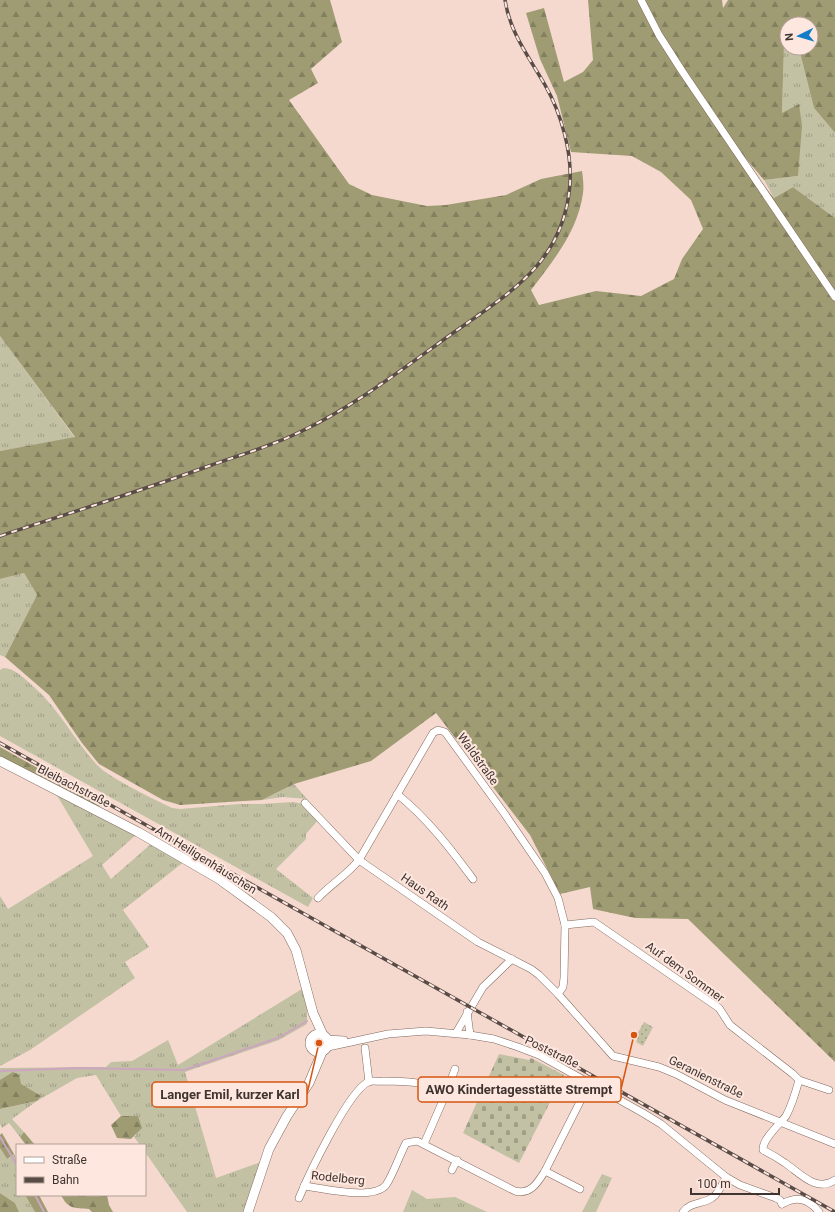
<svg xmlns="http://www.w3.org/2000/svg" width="835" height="1212" viewBox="0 0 835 1212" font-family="Roboto,sans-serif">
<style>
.grass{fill:url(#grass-tufts)}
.forest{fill:url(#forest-firs)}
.cemetery{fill:url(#cemetery-stones)}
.park{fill:url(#park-dots)}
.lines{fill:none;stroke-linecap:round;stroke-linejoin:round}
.stream{stroke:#cca5be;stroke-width:2}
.minor-casing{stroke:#81685e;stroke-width:8}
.secondary-casing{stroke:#81685e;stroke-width:10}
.minor{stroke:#fff;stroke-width:7}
.secondary{stroke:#fff;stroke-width:9}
.rail-casing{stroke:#594b46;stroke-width:3.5}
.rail{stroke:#fee7de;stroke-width:2;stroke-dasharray:6;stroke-linecap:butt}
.labels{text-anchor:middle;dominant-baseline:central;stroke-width:4;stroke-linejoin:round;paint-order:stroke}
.street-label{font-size:12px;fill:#3f3430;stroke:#fee7de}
.leader{fill:none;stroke:#d75510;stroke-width:1.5}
.callout-dot{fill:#d75510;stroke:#fee7de;stroke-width:1.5}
.callout{fill:#fee7de;stroke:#d75510;stroke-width:1.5}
.callout-label{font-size:13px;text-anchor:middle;font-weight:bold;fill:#3f3430}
</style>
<defs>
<pattern id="grass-tufts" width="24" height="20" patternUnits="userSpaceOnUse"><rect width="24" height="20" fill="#c2c1a4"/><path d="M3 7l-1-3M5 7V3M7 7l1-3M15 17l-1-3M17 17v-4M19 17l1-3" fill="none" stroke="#9f9e86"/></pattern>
<pattern id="forest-firs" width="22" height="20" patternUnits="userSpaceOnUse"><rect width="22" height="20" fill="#9f9c73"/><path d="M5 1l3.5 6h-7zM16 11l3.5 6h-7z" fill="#83805f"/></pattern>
<pattern id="cemetery-stones" width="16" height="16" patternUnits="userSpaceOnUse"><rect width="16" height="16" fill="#c2c1a4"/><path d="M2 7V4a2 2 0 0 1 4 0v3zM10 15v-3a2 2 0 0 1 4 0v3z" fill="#9f9e86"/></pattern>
<pattern id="park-dots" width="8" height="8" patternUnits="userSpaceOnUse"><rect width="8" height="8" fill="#c2c1a4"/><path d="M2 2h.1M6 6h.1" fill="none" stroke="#9f9e86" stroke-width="1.8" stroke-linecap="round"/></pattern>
</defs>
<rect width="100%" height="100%" fill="#f5d9ce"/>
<g class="grass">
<path d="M787 44V48L800 49 814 108 835 133V218L793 187 774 198 764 180 798 176 799 104 782 114 784 45Z"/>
<path d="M0 336 75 438 0 451Z"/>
<path d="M24 573 37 595 5 657 0 655V579Z"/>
<path d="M3 668C15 668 25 679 34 687 59 709 74 740 97 765 108 777 155 800 172 808L180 809 239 804H262L293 802 304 804 318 820 306 834V839L276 869 313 898 308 907 0 736V670Z"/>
<path d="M294 784 307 799 283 797 262 800Z"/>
<path d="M55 792 137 834 102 865 111 879 152 843 185 861 123 910 149 947 125 962 135 978 30 1050 0 1066V896L8 909 93 856Z"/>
<path d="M302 989 307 1006V1024L279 1040 185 1072 216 1178 261 1162 245 1212H187L145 1152V1145H140L134 1137 136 1135 138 1116H121L96 1075 77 1078 37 1101 12 1119 24 1132 20 1137 9 1123 2 1128 0 1124V1109L37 1101 0 1080V1068L106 1067 111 1062 132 1061 168 1040 178 1065Z"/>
<path d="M0 1148 7 1159 14 1154 17 1160V1195H25L35 1212H19L15 1203 0 1193Z"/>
<path d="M602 1174 612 1178 596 1212H582Z"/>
<path d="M412 1190 427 1199 455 1197 487 1212H403Z"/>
</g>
<g class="forest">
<path d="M0 0H330L342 42 311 69 318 83 289 100 349 184 372 195 427 206 446 205 506 195 541 179 582 171C583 178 584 186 583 193 578 231 553 261 531 290L539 305 596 291 641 296 674 279 682 259 703 229 691 200 661 172 632 156 571 152 557 96 540 59 526 13 544 8 564 82 583 72 593 60 588 0H722L723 8 728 0H835V133L814 108 799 48H811V24H787V44L784 45 782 113 799 104 802 126 798 176 764 180 726 135 724 138 774 198 793 187 835 218V1062L688 919 635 918 593 909 590 887 560 894 530 835 436 713 371 761 294 784 262 800 180 805 163 800 99 764 82 743 49 695 5 657 37 595 24 573 0 579V451L75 437 0 336Z"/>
<path d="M0 747 102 804 99 807 0 756Z"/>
<path d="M13 1072 19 1075 21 1084 41 1096 37 1101 0 1109V1080Z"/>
<path d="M121 1116H138L142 1128 131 1139 117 1138 111 1125Z"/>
<path d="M24 1132 35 1145H26L20 1137Z"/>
<path d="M2 1133 14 1154 7 1159 0 1148V1135Z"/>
<path d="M0 1193 15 1203 19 1212H0Z"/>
<path d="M25 1195H39L48 1212H35Z"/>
<path d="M61 1195H107L109 1205 113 1212H92L89 1209C74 1208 68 1209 61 1195Z"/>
</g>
<path class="cemetery" d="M499 1054 529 1060 531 1058 564 1075 519 1163 463 1133Z"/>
<path class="park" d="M644 1022 653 1027 643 1046 636 1042 638 1037 636 1036Z"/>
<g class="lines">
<g class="stream">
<path d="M0 1071 78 1068 184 1070 278 1038 307 1021"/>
<path d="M0 1137 17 1165"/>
<path d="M35 1195 44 1212"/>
</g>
<defs>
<g id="minor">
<path d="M641 0 659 35 682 71 835 297"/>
<path d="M397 794C427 818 450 848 473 879"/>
<path d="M305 803 359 860 478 942 531 969 539 975 558 994 613 1056 659 1067 676 1074 725 1100 835 1144"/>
<path d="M318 898C331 884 347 875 359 860L433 733 438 730 445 732 504 813 545 873 558 898 565 925 564 978 563 987 558 994"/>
<path d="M565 925 594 922 719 1008 730 1025 793 1074 799 1080C796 1091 792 1105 786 1116 780 1124 762 1139 763 1150 771 1154 778 1158 785 1163 800 1173 816 1193 835 1180"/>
<path d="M467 1012 470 1035"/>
<path d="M456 1033 483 987 512 959"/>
<path d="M327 1039 344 1040"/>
<path d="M328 1047 388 1034 426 1031 470 1035 494 1039 518 1047 539 1055 643 1113 661 1124 726 1177 740 1185 776 1198 780 1200 782 1204"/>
<path d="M365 1048 369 1082"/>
<path d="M799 1080 829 1090"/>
<path d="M447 1091 455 1069"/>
<path d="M452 1170 457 1160"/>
<path d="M545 1171 580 1189"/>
<path d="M304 1186C323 1188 373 1201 386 1185 393 1175 400 1154 406 1143L417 1141 515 1191C531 1195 538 1182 545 1171L590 1082"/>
<path d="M299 1198C309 1174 348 1092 368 1082 372 1080 379 1082 383 1081 409 1081 422 1082 447 1091L424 1144"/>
<path d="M782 1204C797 1196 808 1198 819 1212"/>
<path d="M683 1212C690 1202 703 1204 712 1198 719 1193 722 1185 726 1177"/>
</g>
<g id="secondary">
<path d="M0 761 138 832 219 879 271 917 287 933 296 950 313 1013 323 1035"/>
<circle cx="319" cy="1043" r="9"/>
<path d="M248 1212 269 1149 287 1116 309 1083 322 1052"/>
</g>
</defs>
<use href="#minor" class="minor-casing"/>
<use href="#secondary" class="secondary-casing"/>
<use href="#minor" class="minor"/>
<use href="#secondary" class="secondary"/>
<defs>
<g id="rail">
<path d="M0 536C70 513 140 491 209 466 240 455 272 446 302 431 356 405 404 368 453 333 511 292 564 262 570 184 572 151 561 113 545 85 529 57 510 33 505 0"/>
<path d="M0 743 835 1212"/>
</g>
</defs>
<use href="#rail" class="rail-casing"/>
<use href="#rail" class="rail"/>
</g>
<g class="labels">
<g class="street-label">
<text transform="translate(478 759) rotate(54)">Waldstraße</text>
<text transform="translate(74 786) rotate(27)">Bleibachstraße</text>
<text transform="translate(206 860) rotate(32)">Am Heiligenhäuschen</text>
<text transform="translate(425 892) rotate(35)">Haus Rath</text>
<text transform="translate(685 972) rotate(36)">Auf dem Sommer</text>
<text transform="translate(552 1052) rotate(26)">Poststraße</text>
<text transform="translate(706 1077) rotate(26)">Geranienstraße</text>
<text transform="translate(338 1178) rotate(6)">Rodelberg</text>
</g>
</g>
<path class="leader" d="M634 1035L621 1089M319 1043L307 1094"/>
<g class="callout-dot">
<circle cx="634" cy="1035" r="4"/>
<circle cx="319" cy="1043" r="4"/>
</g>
<g class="callout">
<rect x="418" y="1077" width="203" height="25" rx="4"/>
<rect x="152" y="1082" width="155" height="25" rx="4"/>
</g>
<g class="callout-label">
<text x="519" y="1094">AWO Kindertagesstätte Strempt</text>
<text x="230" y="1099">Langer Emil, kurzer Karl</text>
</g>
<rect x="16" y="1144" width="130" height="52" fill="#fee7de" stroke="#b29f98"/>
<rect x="24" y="1157" width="20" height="6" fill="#ffffff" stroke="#b29f98"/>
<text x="52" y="1164" font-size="12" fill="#3f3430">Straße</text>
<rect x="24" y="1177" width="20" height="6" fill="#594b46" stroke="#b29f98"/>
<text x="52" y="1184" font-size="12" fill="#3f3430">Bahn</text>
<g transform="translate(799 36) rotate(265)"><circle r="19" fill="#fee7de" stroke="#b29f98"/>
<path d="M0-3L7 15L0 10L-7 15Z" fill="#147dc8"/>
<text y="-6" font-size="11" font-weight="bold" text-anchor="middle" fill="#3f3430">N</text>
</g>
<path d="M691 1188v6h88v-6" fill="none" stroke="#3f3430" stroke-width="2"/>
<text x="697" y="1188" font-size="12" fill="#3f3430" stroke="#fee7de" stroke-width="3" paint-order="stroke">100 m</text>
</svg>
